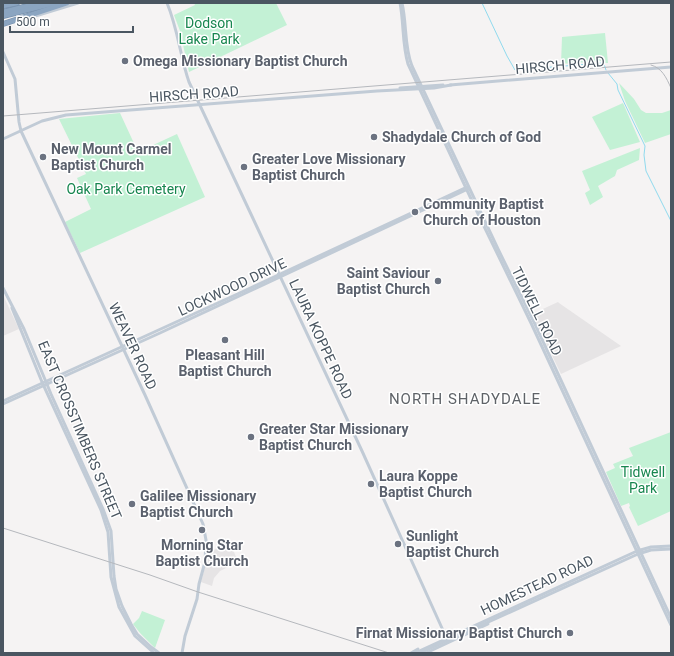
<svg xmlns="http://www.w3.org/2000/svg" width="674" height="656" viewBox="0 0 674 656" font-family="Roboto,sans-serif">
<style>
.education{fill:#e6e4e5}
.green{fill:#c3f1d5}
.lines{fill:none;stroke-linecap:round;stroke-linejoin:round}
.stream{stroke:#90daee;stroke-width:1}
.highway-casing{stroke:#7690ad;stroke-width:6}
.secondary{stroke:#c1cbd6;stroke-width:3}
.highway{stroke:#8ba5c1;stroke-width:4.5}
.rail{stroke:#b5b8bd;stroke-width:1}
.worship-dot{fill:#6b7280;stroke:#fff;stroke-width:1.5}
.labels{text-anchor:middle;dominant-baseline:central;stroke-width:3;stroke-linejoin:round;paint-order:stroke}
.park-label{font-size:14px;fill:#17864f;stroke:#fff}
.worship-label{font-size:14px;font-weight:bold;fill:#5b616d;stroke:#fff;text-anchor:start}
.street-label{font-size:14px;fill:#4a5661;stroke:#fff}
.neighbourhood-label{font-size:15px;letter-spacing:1px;fill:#5f6368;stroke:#fff}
</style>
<rect width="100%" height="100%" fill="#f5f3f3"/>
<g class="education">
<path d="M3 295 19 329 3 336Z"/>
<path d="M558 302 559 303 621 346 561 374 532 314Z"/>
<path d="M230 542 238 562 220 571 214 578 212 586 201 582 209 552Z"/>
</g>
<g class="green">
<path d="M194 3H276L287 25 189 72 180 31 174 15 195 5Z"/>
<path d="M605 33 608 63H605L601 61 561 64 562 37Z"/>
<path d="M619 83 634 99 641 110 646 113H662L671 110V134L645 143 625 101Z"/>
<path d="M623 103 640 142 610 150 592 117Z"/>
<path d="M120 113 138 152 177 134 205 197 80 253 65 222 91 209 77 178 86 174 59 119Z"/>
<path d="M640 148 639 160 617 170 615 176 598 186 603 197 590 205 585 193 590 190 582 171Z"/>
<path d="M671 432V511L638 526 629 507 630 506 629 503 621 506 606 472 615 468 613 464 633 456 629 448Z"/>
<path d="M142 611 165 620 155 648 140 633 133 624 139 618Z"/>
</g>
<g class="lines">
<g class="stream">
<path d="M482 3 507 56 515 70 602 63 604 64 606 70"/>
<path d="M608 73 617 84 618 90 645 146 644 155 646 171 671 221"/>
</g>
<defs>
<g id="highway">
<path d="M3 6 17 3"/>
<path d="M3 12 40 3"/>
<path d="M3 16 55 3"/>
<path d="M3 24 67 3"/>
</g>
</defs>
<use href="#highway" class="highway-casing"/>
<g class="secondary">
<path d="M167 3C178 29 180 56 189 82L362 451 446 637"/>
<path d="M400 3C404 23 402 44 408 64L480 218 531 323 671 625"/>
<path d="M402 3C407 24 404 46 412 66L498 249 534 322 671 618"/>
<path d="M32 17 78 3"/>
<path d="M3 52 15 79 19 122 21 131 145 395 203 524 206 540 205 562 199 584 197 599 185 636 182 653"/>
<path d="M450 85 671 67"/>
<path d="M400 88 443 85"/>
<path d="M3 139 42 121 66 115 377 91 434 88 451 85"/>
<path d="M3 288 24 329 51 394 103 509 111 531 114 576 116 589 122 606 131 624 137 634 151 647 159 653"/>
<path d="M12 308 42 382 101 510 108 532 111 577 119 607 135 636 154 653"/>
<path d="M3 401 244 291 467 187"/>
<path d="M3 404 160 333 468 189"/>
<path d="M411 653 418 649"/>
<path d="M415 653 637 551 651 547 671 546"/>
<path d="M420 653 638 554 651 550 671 549"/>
<path d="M426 653 488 624"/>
</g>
<use href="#highway" class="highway"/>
<g class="rail">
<path d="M651 65C662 68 666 77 671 88"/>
<path d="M3 116 671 62"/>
<path d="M3 528 150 575 198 592 389 653"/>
</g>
</g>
<g class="worship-dot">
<circle cx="125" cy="61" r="4"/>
<circle cx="374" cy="137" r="4"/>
<circle cx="43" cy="157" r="4"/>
<circle cx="244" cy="167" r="4"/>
<circle cx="415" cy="212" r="4"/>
<circle cx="438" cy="281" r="4"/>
<circle cx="225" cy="340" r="4"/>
<circle cx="251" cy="437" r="4"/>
<circle cx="371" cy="484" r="4"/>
<circle cx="132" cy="504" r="4"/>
<circle cx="202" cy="530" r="4"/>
<circle cx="398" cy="544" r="4"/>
<circle cx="570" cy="633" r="4"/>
</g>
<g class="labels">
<g class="park-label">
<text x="209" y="23">Dodson<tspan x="209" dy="16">Lake Park</tspan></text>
<text x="126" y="189">Oak Park Cemetery</text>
<text x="643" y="472">Tidwell<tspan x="643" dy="16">Park</tspan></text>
</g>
<g class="worship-label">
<text x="133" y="61">Omega Missionary Baptist Church</text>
<text x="382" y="137">Shadydale Church of God</text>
<text x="51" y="149">New Mount Carmel<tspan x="51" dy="16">Baptist Church</tspan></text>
<text x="252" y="159">Greater Love Missionary<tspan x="252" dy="16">Baptist Church</tspan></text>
<text x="423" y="204">Community Baptist<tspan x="423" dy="16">Church of Houston</tspan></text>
<text x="430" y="273" text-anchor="end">Saint Saviour<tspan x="430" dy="16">Baptist Church</tspan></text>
<text x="225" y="355" text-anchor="middle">Pleasant Hill<tspan x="225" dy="16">Baptist Church</tspan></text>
<text x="259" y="429">Greater Star Missionary<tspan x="259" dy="16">Baptist Church</tspan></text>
<text x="379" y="476">Laura Koppe<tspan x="379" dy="16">Baptist Church</tspan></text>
<text x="140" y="496">Galilee Missionary<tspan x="140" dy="16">Baptist Church</tspan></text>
<text x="406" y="536">Sunlight<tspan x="406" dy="16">Baptist Church</tspan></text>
<text x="202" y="545" text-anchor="middle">Morning Star<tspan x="202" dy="16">Baptist Church</tspan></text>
<text x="562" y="633" text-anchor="end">Firnat Missionary Baptist Church</text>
</g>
<g class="street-label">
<text transform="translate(560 65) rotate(-5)">HIRSCH ROAD</text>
<text transform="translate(194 94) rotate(-4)">HIRSCH ROAD</text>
<text transform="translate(232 287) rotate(-25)">LOCKWOOD DRIVE</text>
<text transform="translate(537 311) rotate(64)">TIDWELL ROAD</text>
<text transform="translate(321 339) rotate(65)">LAURA KOPPE ROAD</text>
<text transform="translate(133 346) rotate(65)">WEAVER ROAD</text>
<text transform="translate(80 430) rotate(67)">EAST CROSSTIMBERS STREET</text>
<text transform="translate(537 585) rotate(-25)">HOMESTEAD ROAD</text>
</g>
<g class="neighbourhood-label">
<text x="465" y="399">NORTH SHADYDALE</text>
</g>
</g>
<rect width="674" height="656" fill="none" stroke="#4a5661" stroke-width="8"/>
<path d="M10 26v6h123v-6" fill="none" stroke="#4a5661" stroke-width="2"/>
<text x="16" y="26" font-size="12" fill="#4a5661" stroke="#ffffff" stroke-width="3" paint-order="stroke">500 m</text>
</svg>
